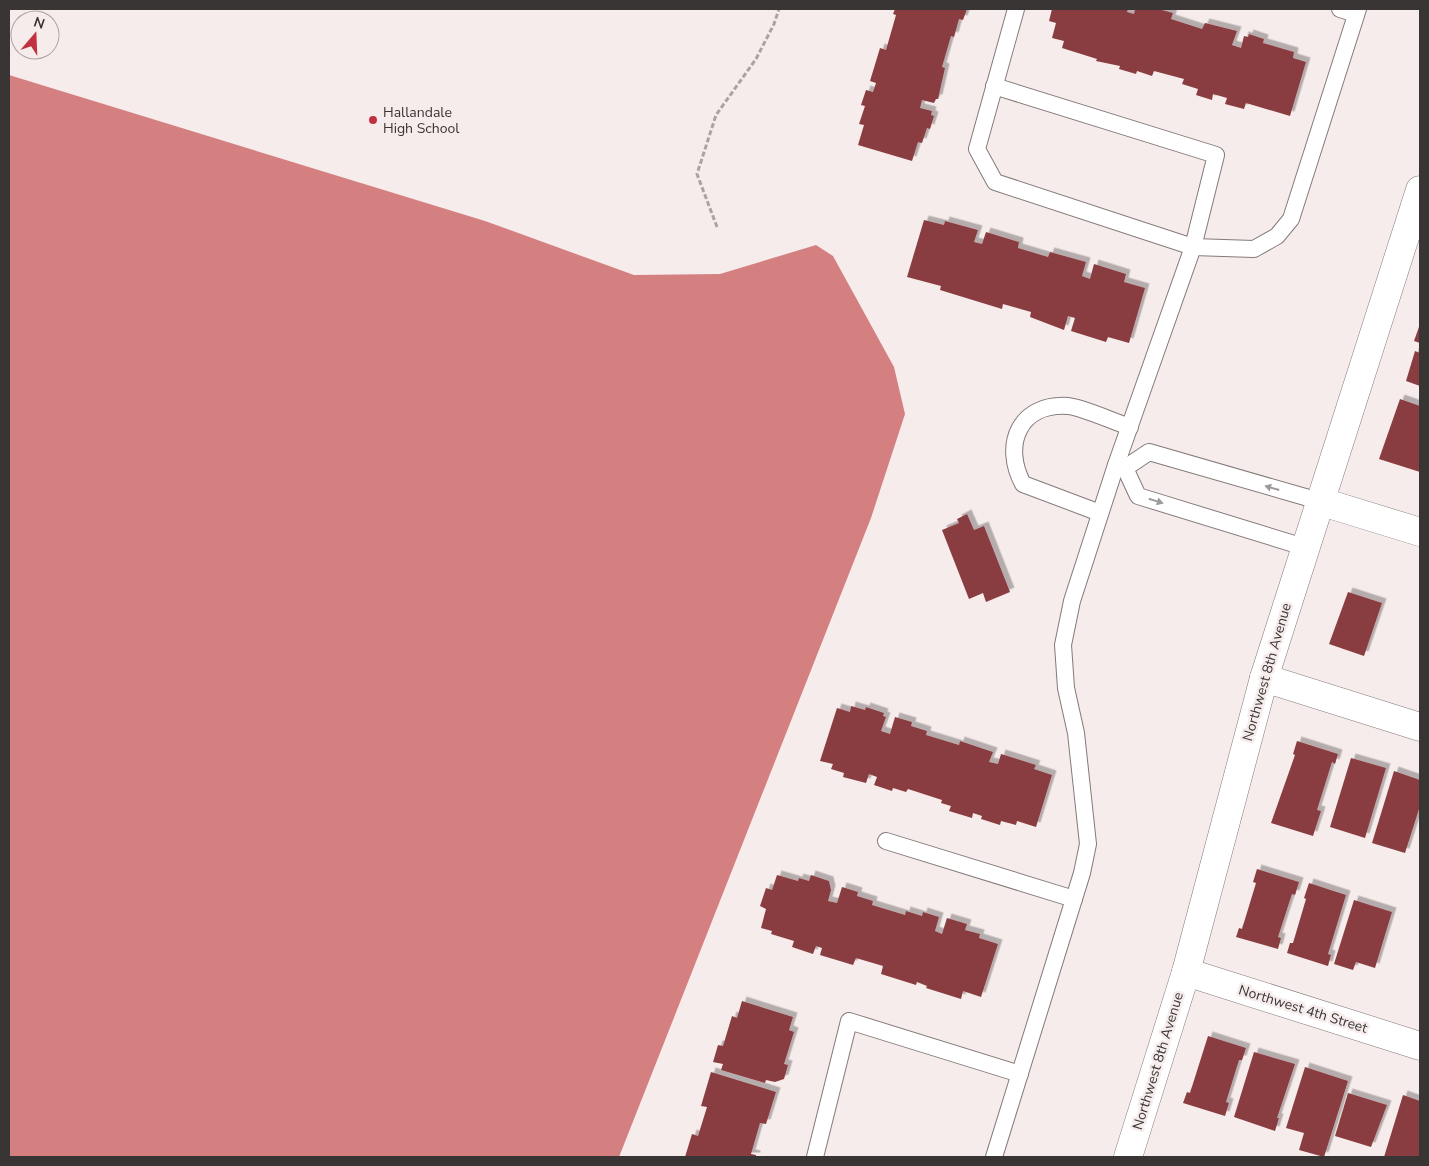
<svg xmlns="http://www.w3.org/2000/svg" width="1429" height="1166" viewBox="0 0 1429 1166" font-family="'Nunito Sans',sans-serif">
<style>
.water{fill:#d58080}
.building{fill:#8a3d3f;filter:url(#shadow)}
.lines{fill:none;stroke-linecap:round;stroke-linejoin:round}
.lane-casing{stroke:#847a7a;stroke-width:18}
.street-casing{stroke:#847a7a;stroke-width:29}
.secondary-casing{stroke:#847a7a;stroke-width:29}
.path{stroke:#aba3a3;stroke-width:3;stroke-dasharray:5 2.5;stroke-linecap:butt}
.lane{stroke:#fff;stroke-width:16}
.street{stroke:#fff;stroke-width:28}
.secondary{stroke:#fff;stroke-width:28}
.oneway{fill:#9c9a9a}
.poi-dot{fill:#c23140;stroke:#f7ecec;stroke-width:2}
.labels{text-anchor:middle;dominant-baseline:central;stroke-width:5;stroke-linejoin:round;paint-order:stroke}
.poi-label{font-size:14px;fill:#393535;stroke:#f7ecec;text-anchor:start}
.street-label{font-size:14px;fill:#393535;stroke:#f7ecec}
</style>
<defs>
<filter id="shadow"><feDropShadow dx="4.5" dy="-4.5" stdDeviation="0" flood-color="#0004"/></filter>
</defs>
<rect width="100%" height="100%" fill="#f7ecec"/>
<path class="water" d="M9 75 485 221 634 275 720 274 816 245 833 256 894 367 905 414 871 518 619 1157H9Z"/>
<g class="building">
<path d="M895 9H967L963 20 959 19 954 37 951 36 942 67 945 68 938 99H936L934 103 922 100 920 108 932 111 931 115 934 116 930 129 927 128 922 143 918 142 912 161 858 145 864 125 859 124 865 106 861 105 866 90 873 92 876 83 870 81 880 48 886 50 896 15 893 14Z"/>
<path d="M1052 9H1128L1127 12 1134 14 1135 9H1158L1173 13 1171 19 1202 29 1205 23 1237 31 1232 45 1241 48 1244 36 1248 37 1249 34 1264 39 1263 43 1294 52 1293 58 1306 62 1290 116 1246 103 1244 109 1225 104 1227 98 1213 94 1212 100 1196 95 1198 89 1182 84 1184 79 1154 71 1152 76 1137 71 1136 74 1119 69 1120 66 1096 61 1097 59 1062 48 1064 41 1052 38 1056 23 1049 21Z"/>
<path d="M924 220 944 225 945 221 978 230 974 242 982 244 986 232 1019 242 1018 248 1048 257 1050 252 1086 262 1082 276 1090 279 1094 264 1126 274 1124 282 1145 288 1129 343 1108 337 1106 342 1071 331 1075 318 1068 316 1064 330 1030 317 1031 312 1003 304 1002 309 940 290 941 286 907 277Z"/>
<path d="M1420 324V343L1414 341Z"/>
<path d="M1415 351 1420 353V386L1406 381Z"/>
<path d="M1400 399 1420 406V472L1379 459Z"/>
<path d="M967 514 974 530 984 526 1010 592 986 602 983 593 969 599 942 530 959 523 957 519Z"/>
<path d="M1348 592 1382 603 1364 656 1329 644Z"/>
<path d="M851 706 865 710 866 707 884 713 883 716 886 717 881 731 890 734 895 717 912 722 911 726 927 731 926 735 959 745 960 741 993 752 989 762 998 764 1001 754 1036 765 1034 769 1052 775 1036 827 1017 821 1016 825 1001 821 1000 825 981 819 982 816 973 813 972 818 949 811 951 806 941 803 942 800 908 789 906 792 893 788 892 791 874 785 877 777 869 774 866 783 843 777 844 773 831 769 833 764 820 761 837 708 850 712Z"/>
<path d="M1297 741 1338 754 1335 764 1332 762 1317 810 1321 811 1313 836 1271 823 1295 755 1293 754Z"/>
<path d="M1351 758 1386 768 1365 838 1330 827Z"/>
<path d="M1394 771 1420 780V806L1405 853 1372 843Z"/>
<path d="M1257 869 1299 882 1295 895 1292 894 1278 937 1281 938 1278 949 1236 937 1239 928 1242 929 1256 883 1253 882Z"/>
<path d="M777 875 798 881 799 878 809 881 811 875 829 881 831 890 828 901 837 903 842 887 858 892 857 896 873 901 872 905 905 915 906 911 922 916 923 912 939 917 935 931 942 934 947 918 967 924 965 930 980 934 979 938 998 944 981 997 963 991 961 999 926 988 927 986 917 982 916 985 881 974 883 966 856 958 853 965 820 955 822 948 816 946 813 954 792 947 794 941 771 934 772 931 761 928 766 909 760 906 766 888 772 890Z"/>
<path d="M1309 883 1346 895 1328 954 1331 955 1328 966 1287 953 1290 943H1293L1306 899 1304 898Z"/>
<path d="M1354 900 1392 912 1375 968 1356 962 1353 970 1334 964Z"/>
<path d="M742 1001 793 1017 789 1030 794 1032 784 1064 788 1065 784 1079 775 1082 766 1080 765 1083 721 1070 723 1064 713 1062 718 1045 723 1046 732 1016 737 1018Z"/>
<path d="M1208 1036 1246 1048 1242 1060H1239L1226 1102 1229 1103 1225 1116 1183 1103 1187 1092 1190 1093Z"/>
<path d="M1254 1052 1295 1064 1277 1118H1279L1275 1131 1234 1117Z"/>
<path d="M1305 1067 1348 1081 1324 1157 1299 1150 1304 1133 1286 1128Z"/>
<path d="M711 1072 776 1092 766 1124 760 1123 751 1154 756 1155V1157H685L692 1134 698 1136 707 1107 701 1106Z"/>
<path d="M1348 1093 1387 1105 1371 1147 1335 1136Z"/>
<path d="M1403 1095 1420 1101V1157H1384Z"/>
</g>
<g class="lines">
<defs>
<g id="lane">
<path d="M1016 9 977 149 995 182 1193 247 1254 249 1277 236 1291 219 1358 9"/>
<path d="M1340 9 1356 14"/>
<path d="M994 86 1216 155 1193 247 1116 465 1072 601 1063 645 1066 688 1076 733 1088 844 1082 873 994 1157"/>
<path d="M1116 465 1125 468 1138 496 1304 547"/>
<path d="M1125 468 1149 452 1319 501"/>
<path d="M1100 513 1023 484C1002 445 1019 403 1068 406 1082 407 1114 422 1130 427"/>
<path d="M886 841 1074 899"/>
<path d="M815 1157 849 1021 1020 1074"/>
</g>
<g id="street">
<path d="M1319 501 1420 532"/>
<path d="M1264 678 1420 727"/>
<path d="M1186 972 1420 1046"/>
</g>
<path id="secondary" d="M1128 1157 1186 972 1264 678 1420 190"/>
</defs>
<use href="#lane" class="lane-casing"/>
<use href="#street" class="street-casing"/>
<use href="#secondary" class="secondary-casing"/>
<path class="path" d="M717 227 697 174 716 115 756 59 774 24 779 9"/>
<use href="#lane" class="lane"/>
<use href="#street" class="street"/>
<use href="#secondary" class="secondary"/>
</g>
<defs><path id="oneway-solid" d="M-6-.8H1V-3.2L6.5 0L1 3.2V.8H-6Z" transform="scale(1.25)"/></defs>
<g class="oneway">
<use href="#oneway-solid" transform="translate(1272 488) rotate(-164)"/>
<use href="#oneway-solid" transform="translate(1156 501) rotate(17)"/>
</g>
<circle class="poi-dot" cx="373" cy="120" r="5"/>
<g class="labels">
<g class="poi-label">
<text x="383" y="112">Hallandale<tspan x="383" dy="16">High School</tspan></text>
</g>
<g class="street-label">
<text transform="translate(1267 672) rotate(-74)">Northwest 8th Avenue</text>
<text transform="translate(1303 1009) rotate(17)">Northwest 4th Street</text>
<text transform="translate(1158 1061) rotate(-73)">Northwest 8th Avenue</text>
</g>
</g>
<rect width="1429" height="1166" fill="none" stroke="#393535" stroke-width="20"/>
<g transform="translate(35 35) rotate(19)"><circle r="24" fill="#f7ecec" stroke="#aba3a3"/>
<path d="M0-4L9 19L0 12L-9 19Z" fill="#c23140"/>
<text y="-8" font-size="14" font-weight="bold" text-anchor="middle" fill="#393535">N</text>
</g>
</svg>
